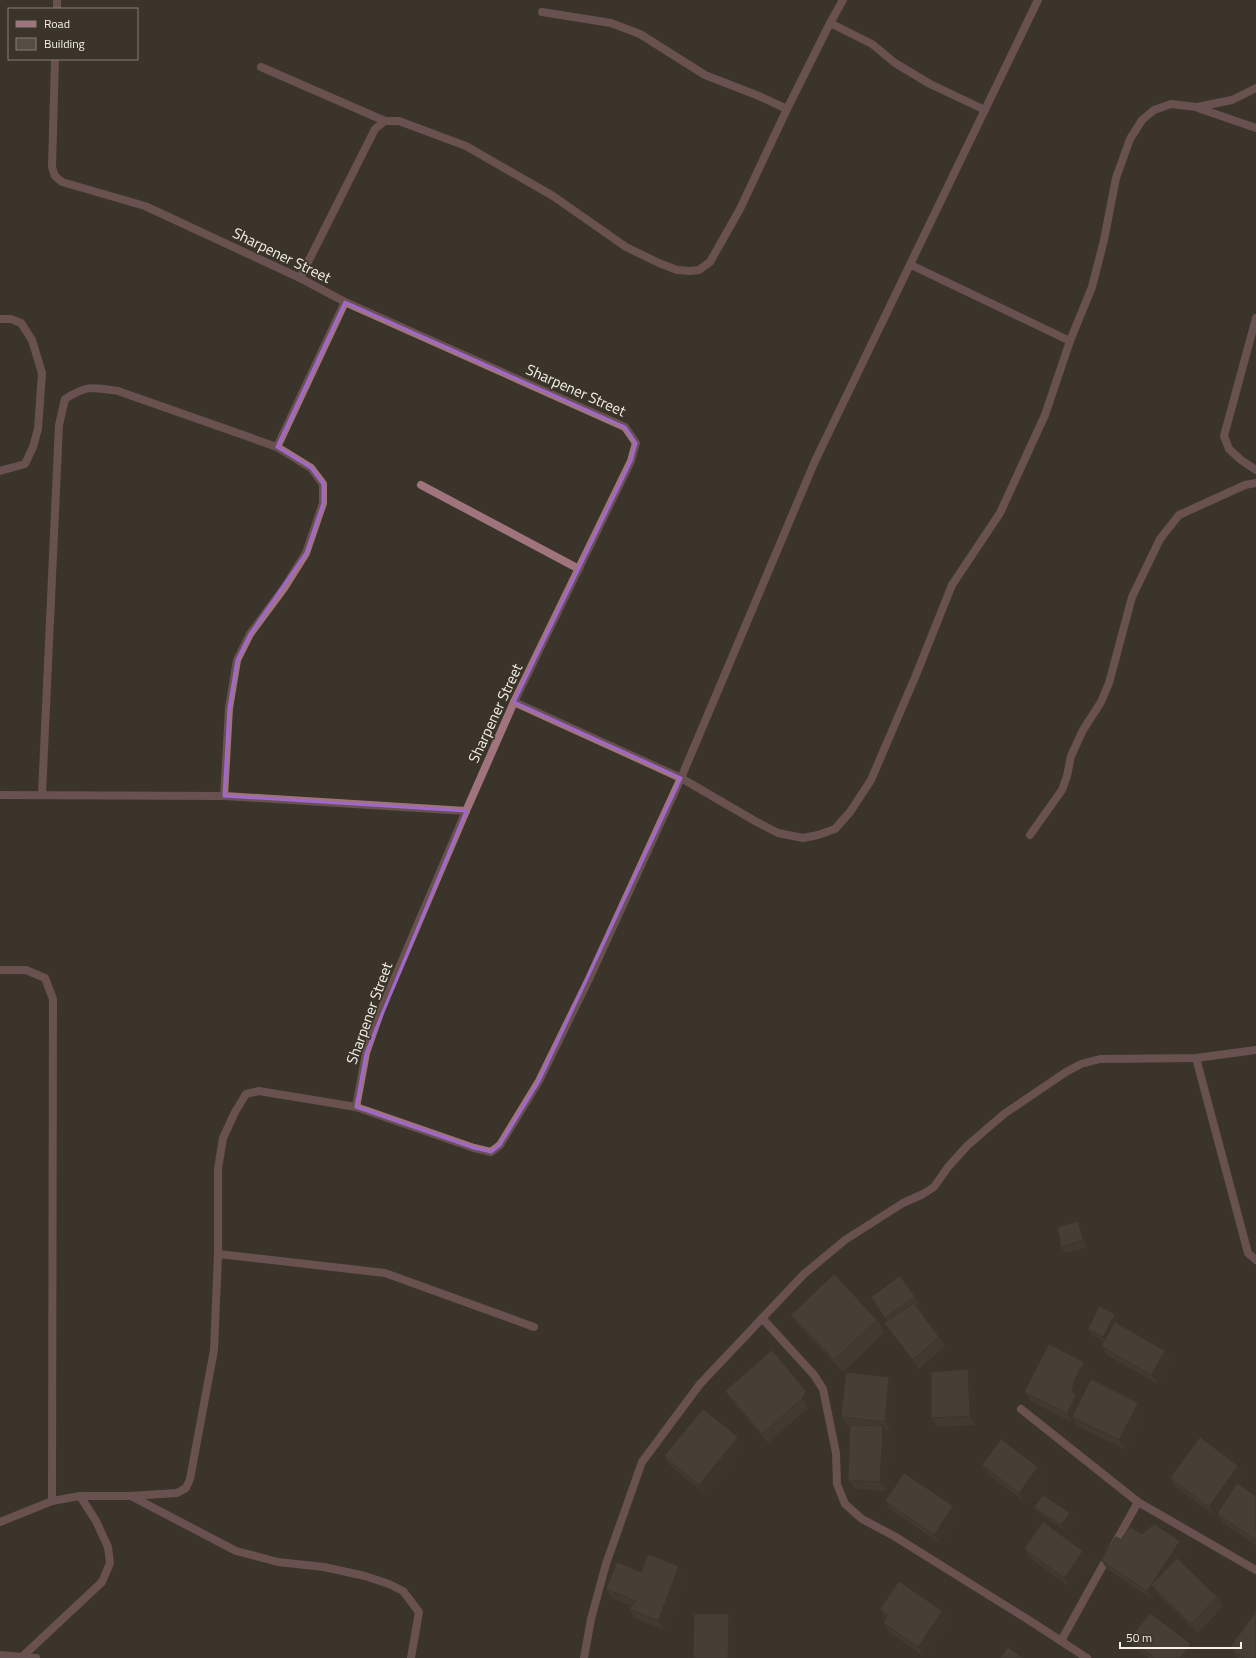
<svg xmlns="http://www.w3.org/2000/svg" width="1256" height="1658" viewBox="0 0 1256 1658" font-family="'Titillium Web',sans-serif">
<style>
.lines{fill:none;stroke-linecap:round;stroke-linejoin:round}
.minor{stroke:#a0747c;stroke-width:8}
.wall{fill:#49423a}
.shaded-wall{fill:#3c362f}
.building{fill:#554d43;stroke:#3c362f}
.marked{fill:none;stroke:#a067cc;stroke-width:3;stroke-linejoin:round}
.labels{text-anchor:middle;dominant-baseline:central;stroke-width:3.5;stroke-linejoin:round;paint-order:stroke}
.street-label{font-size:15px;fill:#f5f1ea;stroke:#3b342a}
</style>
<rect width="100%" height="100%" fill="#3b342a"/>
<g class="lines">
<g class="minor">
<path d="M57 9V0"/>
<path d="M542 12 611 23 640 34 705 75 759 96 787 109"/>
<path d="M830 23 872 44 895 63 930 84 985 110"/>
<path d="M55 59 52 167 55 176 62 182 145 206 300 278 345 302 625 427 636 443 631 461 514 702 466 811 381 1010 366 1053 356 1107"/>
<path d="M261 67 385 121"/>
<path d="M1198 108 1256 128"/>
<path d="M911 265 1070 341"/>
<path d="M300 278 375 129 385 121H399L466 146 553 196 626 247 659 263 677 270 690 271 699 270 710 262 740 209 787 109 830 23 843 0"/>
<path d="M1256 318 1224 436 1229 449 1241 460 1256 470"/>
<path d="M0 319H11L21 323 32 340 42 373 38 429 33 447 25 464 0 471"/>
<path d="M277 447 345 302"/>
<path d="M421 485 579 569"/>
<path d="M514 702 681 778 755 821 778 833 803 838 818 835 835 829 850 812 871 780 916 675 952 585 1000 513 1045 415 1070 341 1092 287 1104 240 1116 178 1130 139 1142 120 1154 110 1171 104 1197 107 1232 100 1256 88"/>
<path d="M42 794 59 425 65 399C87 385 93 387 118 391L277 447 311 468 323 484V503L306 553 284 588 250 634 237 660 229 708 224 796"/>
<path d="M0 795 224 796 466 811"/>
<path d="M1030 835 1062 790 1067 776 1071 756 1083 730 1101 702 1109 683 1132 597 1160 539 1179 515 1245 485 1256 483"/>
<path d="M0 970H26L45 978 53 999 52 1501"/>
<path d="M1196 1058 1248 1253 1256 1260"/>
<path d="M218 1254 385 1273 534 1327"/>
<path d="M762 1318 814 1375 823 1389 836 1453 837 1484 845 1504 862 1519 894 1536 1035 1624 1087 1658"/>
<path d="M1021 1409 1138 1502 1256 1570"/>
<path d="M131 1496 236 1551 278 1562 324 1567 365 1576 389 1584 403 1591 419 1612 411 1658"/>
<path d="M0 1522 52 1501 80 1496H130L177 1493 186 1488 190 1479 214 1350 218 1254V1169L223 1138 235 1112 246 1094 259 1091 356 1107 474 1148 491 1152 500 1145 539 1081 589 979 681 778 815 461 1038 0"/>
<path d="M1061 1641 1138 1502"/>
<path d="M0 1655 36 1658"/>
<path d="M23 1656 102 1582 110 1563 108 1547 96 1521 80 1496"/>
<path d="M584 1658 591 1619 606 1564 642 1462 700 1384 804 1274 845 1240 903 1203 923 1194 934 1187 948 1167 968 1145 1004 1114 1066 1072 1081 1064 1100 1059 1196 1058 1256 1050"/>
</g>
</g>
<g class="wall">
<path d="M1078 1221 1082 1227 1088 1247 1065 1253 1061 1247Z"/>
<path d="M900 1276 919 1303 916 1305 945 1346 919 1369 884 1323 887 1321 871 1297Z"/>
<path d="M791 1315 877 1320 885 1332 843 1372 800 1327Z"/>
<path d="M1119 1320 1117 1323 1171 1360 1158 1384 1107 1355 1101 1346 1104 1341 1092 1335 1088 1329Z"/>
<path d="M1084 1362 1090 1371 1081 1390 1079 1399 1080 1401 1144 1412 1125 1449 1078 1426 1074 1420 1073 1423 1031 1401 1024 1392Z"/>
<path d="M974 1378 976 1425 937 1427 931 1418Z"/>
<path d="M896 1386 891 1431 885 1430 889 1435 887 1491 855 1489 848 1480 850 1427 848 1426 841 1417Z"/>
<path d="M725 1391H806L813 1400 808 1408 768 1443 731 1400Z"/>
<path d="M744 1446 705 1494 670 1465 664 1456Z"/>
<path d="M982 1465 1038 1467 1044 1476 1025 1502 988 1474Z"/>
<path d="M1245 1475 1238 1484 1256 1496V1545L1223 1523 1217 1514 1222 1506 1215 1516 1176 1487 1170 1478Z"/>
<path d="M885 1501 960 1515 941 1544 891 1510Z"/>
<path d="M1034 1507 1074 1519 1066 1531 1039 1513Z"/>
<path d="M1142 1534 1180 1541 1186 1550 1179 1561 1217 1597 1223 1606 1198 1633 1157 1593 1153 1600 1107 1569 1101 1560 1121 1540Z"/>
<path d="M1024 1549 1083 1551 1089 1560 1070 1587 1030 1558Z"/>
<path d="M641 1572 686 1575 664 1630 635 1618 629 1609 632 1606 612 1598 606 1589Z"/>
<path d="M880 1609 942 1611 948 1620 924 1656 889 1632 883 1623 886 1618Z"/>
<path d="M1130 1639 1197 1653 1193 1658H1149L1136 1648Z"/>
<path d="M1230 1647 1256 1658H1238Z"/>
</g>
<g class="shaded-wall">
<path d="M1078 1221 1082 1227 1088 1247 1083 1240Z"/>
<path d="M1115 1314 1119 1320 1108 1343 1103 1337Z"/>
<path d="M1165 1351 1171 1360 1158 1384 1151 1375Z"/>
<path d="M1084 1362 1090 1371 1081 1390 1079 1399 1082 1404 1072 1417 1074 1420 1073 1423 1067 1414 1074 1381Z"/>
<path d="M968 1369 974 1378 976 1425 970 1416Z"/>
<path d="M889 1377 896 1386 891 1431 885 1422Z"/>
<path d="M806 1391 813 1400 808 1408 802 1399Z"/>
<path d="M1138 1403 1144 1412 1125 1449 1119 1440Z"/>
<path d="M883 1426 889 1435 887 1491 880 1482Z"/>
<path d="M738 1437 744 1446 705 1494 699 1485Z"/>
<path d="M1238 1466 1245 1475 1215 1516 1209 1507Z"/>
<path d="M1038 1467 1044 1476 1025 1502 1019 1493Z"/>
<path d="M953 1506 960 1515 941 1544 934 1535Z"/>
<path d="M1070 1513 1074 1519 1066 1531 1061 1525Z"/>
<path d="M1180 1541 1186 1550 1158 1592 1151 1585 1157 1593 1153 1600 1147 1591Z"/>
<path d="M1083 1551 1089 1560 1070 1587 1064 1578Z"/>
<path d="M679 1566 686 1575 664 1630 658 1621Z"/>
<path d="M942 1611 948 1620 924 1656 918 1647Z"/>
<path d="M729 1614 735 1623 734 1658H728Z"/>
<path d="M1191 1644 1197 1653 1193 1658H1180Z"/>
</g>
<g class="building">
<path d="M1078 1221 1083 1240 1061 1247 1057 1227Z"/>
<path d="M834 1274 877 1320 834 1360 791 1315Z"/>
<path d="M900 1276 915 1297 885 1318 871 1297Z"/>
<path d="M914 1303 939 1337 913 1360 884 1323Z"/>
<path d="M1099 1306 1115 1314 1103 1337 1088 1329Z"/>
<path d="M1115 1322 1165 1351 1151 1375 1101 1346Z"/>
<path d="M1049 1344 1084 1362 1074 1381 1072 1392 1076 1395 1067 1414 1024 1392Z"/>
<path d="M772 1350 806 1391 802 1399 762 1434 725 1391Z"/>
<path d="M968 1369 970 1416 931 1418V1372Z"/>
<path d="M846 1372 889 1377 885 1422 841 1417Z"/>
<path d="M1091 1379 1138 1403 1119 1440 1072 1417Z"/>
<path d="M703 1409 738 1437 699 1485 664 1456Z"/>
<path d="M850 1425 883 1426 880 1482 848 1480Z"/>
<path d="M1200 1437 1238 1466 1209 1507 1170 1478Z"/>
<path d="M1001 1439 1038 1467 1019 1493 982 1465Z"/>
<path d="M904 1473 953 1506 934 1535 885 1501Z"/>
<path d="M1237 1483 1256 1496V1540L1217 1514Z"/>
<path d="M1043 1495 1070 1513 1061 1525 1034 1507Z"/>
<path d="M1043 1522 1083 1551 1064 1578 1024 1549Z"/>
<path d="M1154 1524 1180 1541 1147 1591 1101 1560 1116 1537 1121 1540 1130 1527 1142 1534Z"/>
<path d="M648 1554 679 1566 658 1621 629 1609 636 1601 606 1589 617 1562 641 1572Z"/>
<path d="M1177 1558 1217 1597 1191 1624 1151 1585Z"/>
<path d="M899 1581 942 1611 918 1647 883 1623 888 1615 880 1609Z"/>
<path d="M1256 1612V1658H1244L1230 1647Z"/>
<path d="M1150 1613 1191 1644 1180 1658H1154L1130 1639Z"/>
<path d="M694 1614H729L728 1658H693Z"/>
<path d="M1008 1647 1023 1658H1000Z"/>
</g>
<path d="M0 0H1256V1658H0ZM345 302 625 427 636 443 631 461 514 702 681 778 539 1081 500 1145 491 1152 474 1148 356 1107 366 1053 466 811 224 796 229 708 237 660 250 634 306 553 323 503V484L311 468 277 447Z" fill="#3b342a" fill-opacity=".55" fill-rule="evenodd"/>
<path class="marked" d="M345 302 625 427 636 443 631 461 514 702 681 778 539 1081 500 1145 491 1152 474 1148 356 1107 366 1053 466 811 224 796 229 708 237 660 250 634 306 553 323 503V484L311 468 277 447Z"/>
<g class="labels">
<g class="street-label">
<text transform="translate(282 255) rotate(26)">Sharpener Street</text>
<text transform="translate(576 390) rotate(24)">Sharpener Street</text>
<text transform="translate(495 713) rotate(-65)">Sharpener Street</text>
<text transform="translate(369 1013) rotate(-70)">Sharpener Street</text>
</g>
</g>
<rect x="8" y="8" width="130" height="52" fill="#3b342a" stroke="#858077"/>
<rect x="16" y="21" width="20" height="6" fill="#a0747c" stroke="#858077"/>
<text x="44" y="28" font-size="12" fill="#f5f1ea">Road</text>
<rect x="16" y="38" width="20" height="12" fill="#554d43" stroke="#858077"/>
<text x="44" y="48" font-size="12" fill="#f5f1ea">Building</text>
<path d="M1120 1642v6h121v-6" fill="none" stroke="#f5f1ea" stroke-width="2"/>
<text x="1126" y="1642" font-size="12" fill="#f5f1ea" stroke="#3b342a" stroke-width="3" paint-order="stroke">50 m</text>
</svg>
